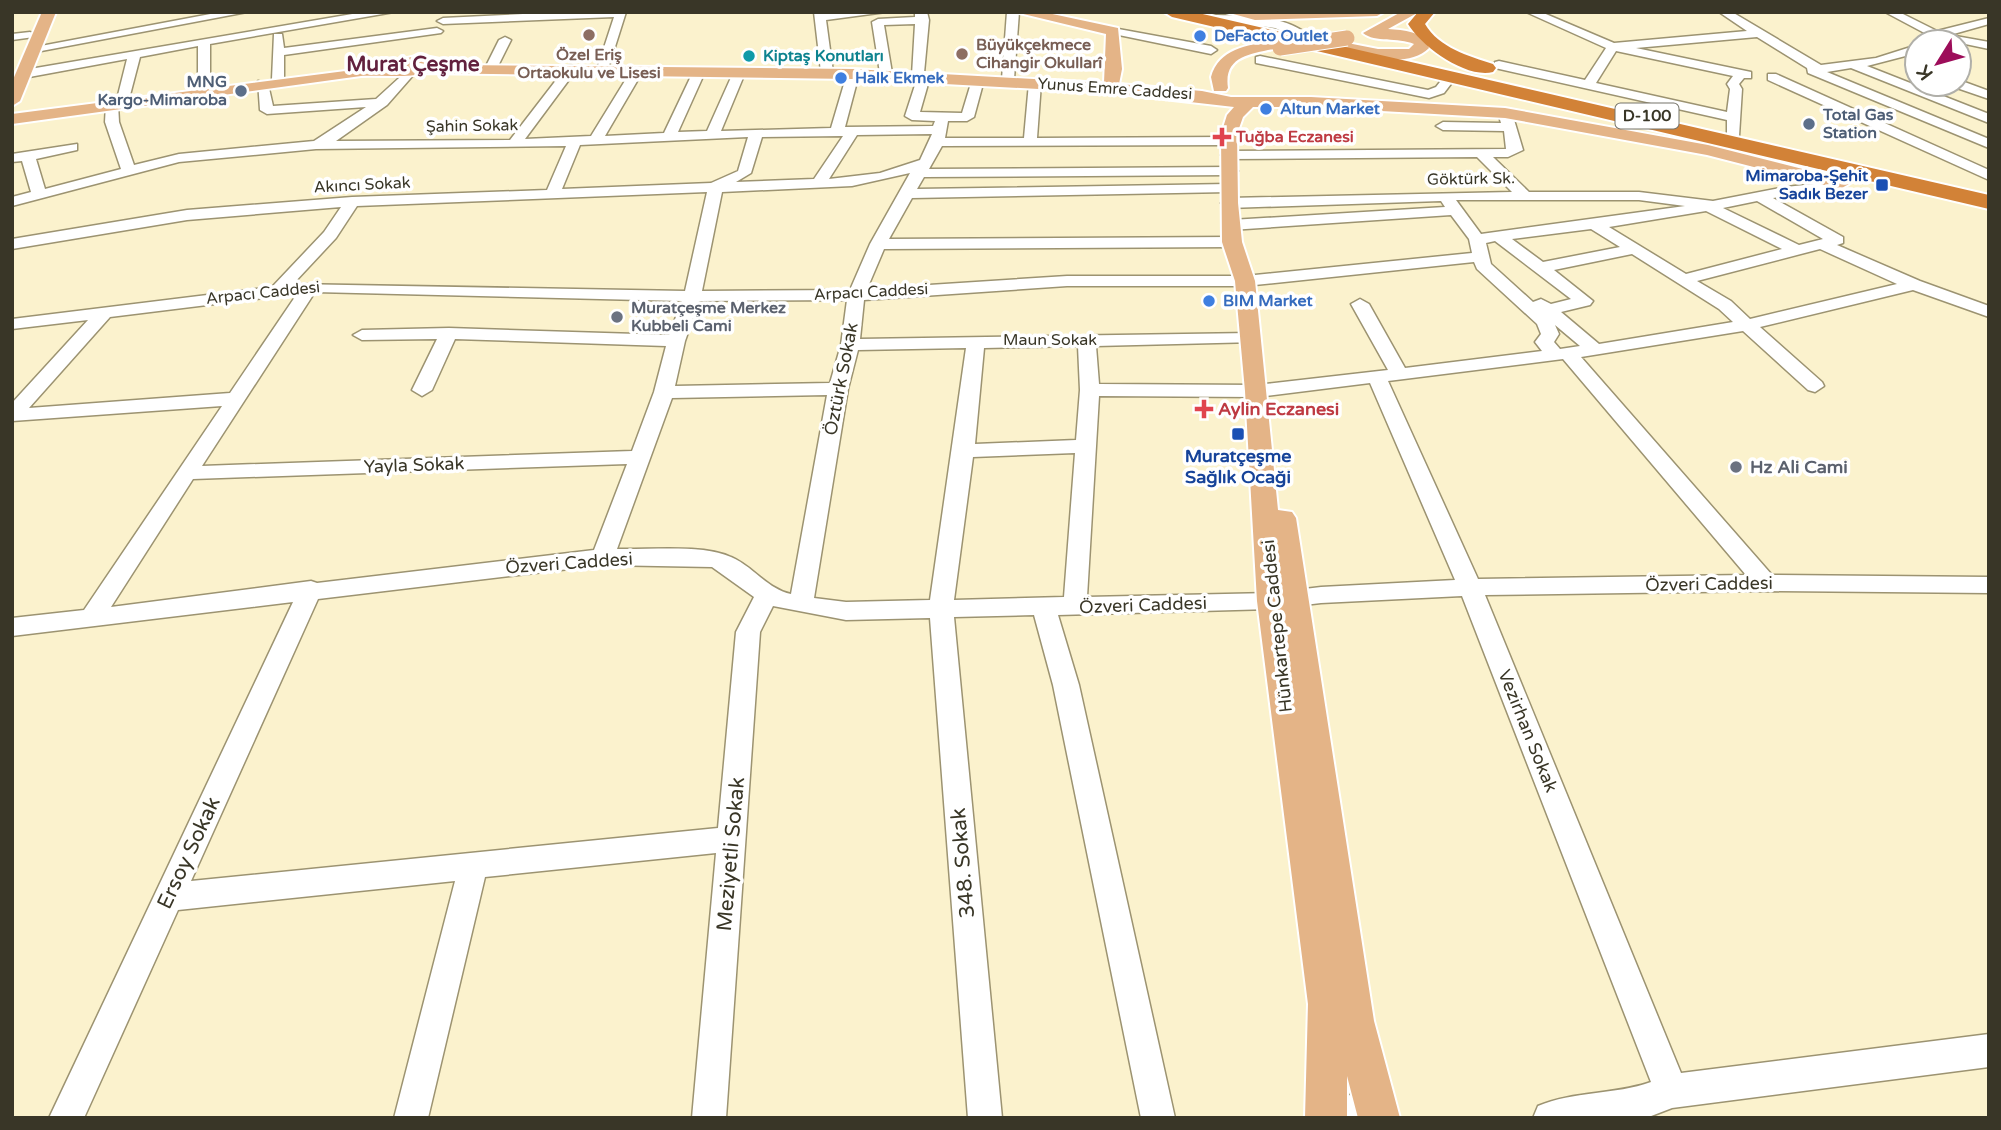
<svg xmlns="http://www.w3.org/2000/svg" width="2001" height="1130" viewBox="0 0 2001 1130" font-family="'Varela Round',sans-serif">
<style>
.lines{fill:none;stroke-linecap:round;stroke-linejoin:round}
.minor-casing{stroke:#9c9371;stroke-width:3}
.major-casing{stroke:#fff;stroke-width:4}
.highway-casing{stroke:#fff;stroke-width:4}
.minor{fill:#fff;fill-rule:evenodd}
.major{fill:#e4b487;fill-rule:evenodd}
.highway{fill:#d28237;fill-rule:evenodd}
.major-bridge-casing{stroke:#fff;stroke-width:17;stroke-linecap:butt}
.major-bridge{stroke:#e4b487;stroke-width:15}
.education-dot{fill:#8d6e63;stroke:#fff;stroke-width:2.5}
.shop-dot{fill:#3f7fe0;stroke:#fff;stroke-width:2.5}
.culture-dot{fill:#0f9aa8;stroke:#fff;stroke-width:2.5}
.service-dot{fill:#5c6f8a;stroke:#fff;stroke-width:2.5}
.health-dot{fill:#e0444e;stroke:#fff;stroke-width:2.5}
.transit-dot{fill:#1a4fb4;stroke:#fff;stroke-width:2.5}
.worship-dot{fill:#6b7280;stroke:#fff;stroke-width:2.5}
.labels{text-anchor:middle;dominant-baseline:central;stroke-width:7;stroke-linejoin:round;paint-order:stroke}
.far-shop-label{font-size:16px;font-weight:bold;fill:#366cbe;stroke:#fff;text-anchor:start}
.far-education-label{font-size:16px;font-weight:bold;fill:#785e54;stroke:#fff;text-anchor:start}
.far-culture-label{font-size:16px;font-weight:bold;fill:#0d838f;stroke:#fff;text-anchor:start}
.far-service-label{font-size:16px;font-weight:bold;fill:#4e5e75;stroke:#fff;text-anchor:end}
.far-street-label{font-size:16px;fill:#393627;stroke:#fff}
.shield{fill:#fff;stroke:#747268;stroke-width:2}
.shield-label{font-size:16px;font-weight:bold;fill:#393627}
.far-health-label{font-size:16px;font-weight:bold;fill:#be3a42;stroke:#fff;text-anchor:start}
.far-transit-label{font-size:16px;font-weight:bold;fill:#164399;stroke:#fff;text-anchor:end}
.far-worship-label{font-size:16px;font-weight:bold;fill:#5b616d;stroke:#fff;text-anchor:start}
.street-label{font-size:18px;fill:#393627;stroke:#fff}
.health-label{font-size:18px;font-weight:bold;fill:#be3a42;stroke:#fff;text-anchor:start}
.transit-label{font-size:18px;font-weight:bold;fill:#164399;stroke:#fff}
.worship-label{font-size:18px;font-weight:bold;fill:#5b616d;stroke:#fff;text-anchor:start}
.far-district-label{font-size:21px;font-weight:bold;fill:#62213e;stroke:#fff}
.near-street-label{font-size:21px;fill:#393627;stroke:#fff}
</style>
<rect width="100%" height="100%" fill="#fbf2cd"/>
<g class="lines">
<defs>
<g id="minor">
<path d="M221 12H247L36 52 30 48Z"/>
<path d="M364 12H394L210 44V89L204 93 198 89V46L140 57 129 99 123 103 117 99 127 59 24 78 18 74 24 70Z"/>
<path d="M563 12H626L608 69 598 66 614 17 443 24 437 21 443 18Z"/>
<path d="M814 12H886L826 20 833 72 827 76 821 72Z"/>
<path d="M915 12H927L929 20 924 73 930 77 920 112 962 113 972 80 978 76 984 80 974 117 967 121H948L945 138H1024L1029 83 1035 79 1041 83 1037 138 1229 137 1236 141 1229 145 942 146 929 169 1231 167 1238 171 1231 175 924 177 917 189 1229 184 1236 188 1229 192 912 198 889 239 1232 237 1240 242 1232 247 884 249 867 289 1067 276H1245L1472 253 1469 239 1451 215 1231 230 1223 225 1231 220 1445 207 1441 201 1229 208 1221 203 1229 198 1512 192 1477 157 1228 159 1221 155 1228 151 1506 149 1504 131 1443 130 1436 126 1443 122 1501 123 1498 113 1505 109 1512 113 1523 150 1508 157H1493L1529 192H1639L1713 201 1785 187 1845 181V187L1840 188 1773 198 1843 237V243L1837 245 1920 281 1989 306V317L1913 290 1760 327 1822 382 1824 386 1815 392 1808 390 1743 331 1581 357 1772 575 1989 577V593L1766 591 1485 595 1681 1073 1989 1034V1067L1672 1108 1646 1118H1533L1538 1106C1573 1091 1615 1095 1651 1082L1462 596 1321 603 1271 609 1058 615 1079 685 1175 1118H1141L1053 685 1034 615 954 617 1002 1118H968L930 618 846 620 773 606 760 632 726 1118H692L716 853 485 877 428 1118H394L455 881 178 910 84 1118H49L293 602 12 636V618L84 610 222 406 12 421V403L88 320 12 329V319L272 287 324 232 341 207 187 220 12 249V239L187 210 352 197 547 190 566 146 316 149 179 162 12 206V197L31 192 22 161 12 162V154L77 144V150L36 159 45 189 121 169 105 122 106 104 112 100 118 104 119 122 134 165 179 154 314 141 366 107 267 114 260 110 258 81 268 84 273 106 376 99 410 68 416 72 387 105 336 141 510 140 567 66 571 65 577 69 525 139 591 136 631 71 637 67 643 71 605 136 664 133 693 72 699 68 705 72 678 132 707 131 733 73 739 69 745 73 721 131 831 128 847 74 853 70 859 74 845 127 933 126 935 121 912 120 905 116 917 79 912 75 915 24 884 25 892 73 886 77 880 73 872 22 878 19 915 17ZM932 134 920 160 880 173 829 179 857 135ZM843 136 814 179 736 182 751 173 762 137ZM748 137 738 171 711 183 562 189 580 145ZM910 173 870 244 850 290 702 291 722 192 852 186ZM707 192 685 291 293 284 336 238 357 206ZM1456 200H1639L1685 206 1481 234ZM1757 201 1823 239 1799 245 1723 208ZM1706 211 1782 249 1686 274 1609 227ZM1591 229 1620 247 1543 262 1512 239ZM1495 241 1571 299 1551 304 1541 299 1533 302 1491 264 1486 243ZM1820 249 1897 284 1750 319 1731 301 1697 281ZM1632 254 1719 309 1733 322 1599 344 1561 312 1590 305 1593 301 1554 270ZM1474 262 1477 269 1537 324 1541 334 1535 342 1542 351 1405 368 1369 304 1360 299 1351 304 1388 370 1257 385 1099 384 1096 346 1257 342 1260 338 1257 334 1251 333 860 339 864 300 1067 286H1245ZM315 292 682 301 669 335 449 328 362 330 353 335 362 340 437 339 412 390 422 396 432 390 455 339 666 346 654 392 632 451 202 466ZM297 294 230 393 29 408 110 317ZM847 300 841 345 830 383 675 386 685 341 699 301ZM1555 325 1580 346 1560 349 1554 342 1559 334ZM1078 346 1080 390 1076 440 975 444 984 348ZM966 348 930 600 846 602 814 598 848 389 858 350ZM1563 359 1746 575 1478 579 1388 381ZM1370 383 1455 580 1321 587 1271 593 1087 597 1099 396 1257 397ZM827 395 791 594C766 588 754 567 731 557 703 544 649 550 617 549L672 398ZM1075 453 1064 597 954 600 973 457ZM627 464 594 550 317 583 311 581 111 607 193 479ZM603 565 712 567 754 597 736 632 718 828 191 881 318 599Z"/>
<path d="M1007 12H1019L1014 79 1008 83 1002 79Z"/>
<path d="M1526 12H1541L1614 43 1747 31 1719 12H1732L1821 65 1876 58 1917 45V53L1867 66 1989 114V123L1851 68 1827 72 1989 139V148L1808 73 1807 68 1757 37 1636 48 1751 72V78H1744L1739 84 1742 89 1739 136 1727 139V120L1495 68V62L1499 61 1585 80 1606 48ZM1616 51 1733 76 1727 84 1730 89 1727 112 1596 83Z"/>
<path d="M1885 12H1899L1937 31 1989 18V24L1950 35 1989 42V49L1932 37Z"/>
<path d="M1217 15C1246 16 1289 15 1311 38L1305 41 1275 28 1213 20V16Z"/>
<path d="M437 28 443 31 441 33 284 55V79L278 83 272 79 274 34H282L284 48Z"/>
<path d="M1113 28 1211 46 1217 50 1211 54 1109 33V29Z"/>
<path d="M30 32 36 35 34 37 12 40V34Z"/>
<path d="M505 37 511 40 498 66 488 69 486 66 499 40Z"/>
<path d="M1260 56 1428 90 1436 87 1447 73 1457 76 1444 93 1429 98 1256 63V57Z"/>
<path d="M1768 74H1776L1989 170V180L1768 80Z"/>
<path d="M1959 80 1989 91V99L1954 87 1952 84H1959Z"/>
<path d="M1349 1095 1381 1106 1386 1118H1320L1325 1106Z"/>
</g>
<g id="major">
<path d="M42 12H56L20 101 12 106V82Z"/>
<path d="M1015 12H1043L1118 28 1122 69 1119 84 1202 91 1231 97H1311L1505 108 1708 145 1846 180 1849 184 1840 189 1707 155 1505 118 1311 107H1253L1243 117 1237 134 1238 203 1242 242 1255 281 1278 510 1292 512 1296 518 1374 1021 1400 1118H1358L1347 1076V1118H1305L1308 1004 1257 601 1245 391 1235 281 1222 242 1221 134 1227 115 1234 107 1111 93 853 79 422 73C414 78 375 75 361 76L12 124V114L392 65 395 61 420 55 450 61 452 65 853 69 1104 83 1106 34ZM420 63 425 64 418 68 408 66Z"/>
<path d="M1226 12H1384L1377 16 1255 20Z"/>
<path d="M1401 12H1419L1388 29C1404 30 1423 31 1429 48 1406 71 1359 54 1332 48L1325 44 1332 40 1378 49H1409L1414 44C1398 37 1375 43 1363 33Z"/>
<path d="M1273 41 1280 45 1278 48C1253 54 1223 55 1228 88L1226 91H1214L1211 77C1219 48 1248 45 1273 41Z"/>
</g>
<g id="highway">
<path d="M1164 12H1194L1989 195V209L1172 17Z"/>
<path d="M1418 12H1435L1425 24C1439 48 1469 56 1493 64L1496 68 1493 72C1466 79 1421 46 1408 24Z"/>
</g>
</defs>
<use href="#minor" class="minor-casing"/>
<use href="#major" class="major-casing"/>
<use href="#highway" class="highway-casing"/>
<use href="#minor" class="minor"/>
<use href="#major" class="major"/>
<use href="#highway" class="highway"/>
<defs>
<path id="major-bridge" d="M1280 48 1347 38"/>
</defs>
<use href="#major-bridge" class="major-bridge-casing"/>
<use href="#major-bridge" class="major-bridge"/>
</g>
<g class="education-dot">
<circle cx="589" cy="35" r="7"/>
<circle cx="962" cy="54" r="7"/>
</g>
<g class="shop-dot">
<circle cx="1200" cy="36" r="7"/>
<circle cx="841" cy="78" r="7"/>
<circle cx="1266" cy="109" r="7"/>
<circle cx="1209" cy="301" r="7"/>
</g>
<circle class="culture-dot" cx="749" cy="56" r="7"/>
<g class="service-dot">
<circle cx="241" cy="91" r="7"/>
<circle cx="1809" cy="124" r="7"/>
</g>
<g class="health-dot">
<path d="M1218.5 126.5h7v7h7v7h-7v7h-7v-7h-7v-7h7z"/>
<path d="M1200.5 398.5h7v7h7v7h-7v7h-7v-7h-7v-7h7z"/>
</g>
<g class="transit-dot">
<rect x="1875" y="178" width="14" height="14" rx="3.5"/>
<rect x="1231" y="427" width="14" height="14" rx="3.5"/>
</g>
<g class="worship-dot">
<circle cx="617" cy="317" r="7"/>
<circle cx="1736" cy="467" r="7"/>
</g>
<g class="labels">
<g class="far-shop-label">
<text x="1214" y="36">DeFacto Outlet</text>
<text x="855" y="78">Halk Ekmek</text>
<text x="1280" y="109">Altun Market</text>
<text x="1223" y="301">BIM Market</text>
</g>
<g class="far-education-label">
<text x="976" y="45">Büyükçekmece<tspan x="976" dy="18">Cihangir Okullarî</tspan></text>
<text x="589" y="55" text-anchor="middle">Özel Eriş<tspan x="589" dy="18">Ortaokulu ve Lisesi</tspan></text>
</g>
<g class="far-culture-label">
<text x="763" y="56">Kiptaş Konutları</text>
</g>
<g class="far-service-label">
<text x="227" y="82">MNG<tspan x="227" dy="18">Kargo-Mimaroba</tspan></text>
<text x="1823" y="115" text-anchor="start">Total Gas<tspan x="1823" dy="18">Station</tspan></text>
</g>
<g class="far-street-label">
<text transform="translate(1115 89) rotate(4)">Yunus Emre Caddesi</text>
<text transform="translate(472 126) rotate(-1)">Şahin Sokak</text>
<text transform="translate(1471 179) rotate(-1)">Göktürk Sk.</text>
<text transform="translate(362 185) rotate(-3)">Akıncı Sokak</text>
<text transform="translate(871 292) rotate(-3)">Arpacı Caddesi</text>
<text transform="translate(263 293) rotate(-6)">Arpacı Caddesi</text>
<text x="1050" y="340">Maun Sokak</text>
</g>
<rect class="shield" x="1615.5" y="103.5" width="63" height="25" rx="5"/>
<g class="shield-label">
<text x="1647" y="116">D-100</text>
</g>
<g class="far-health-label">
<text x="1236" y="137">Tuğba Eczanesi</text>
</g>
<g class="far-transit-label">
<text x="1868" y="176">Mimaroba-Şehit<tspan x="1868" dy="18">Sadık Bezer</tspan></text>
</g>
<g class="far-worship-label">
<text x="631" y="308">Muratçeşme Merkez<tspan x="631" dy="18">Kubbeli Cami</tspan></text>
</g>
<g class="street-label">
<text transform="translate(841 379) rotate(-79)">Öztürk Sokak</text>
<text transform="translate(414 465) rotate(-2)">Yayla Sokak</text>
<text transform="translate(569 563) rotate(-4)">Özveri Caddesi</text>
<text transform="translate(1709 584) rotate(-1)">Özveri Caddesi</text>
<text transform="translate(1143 605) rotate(-2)">Özveri Caddesi</text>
<text transform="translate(1277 626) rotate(-96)">Hünkartepe Caddesi</text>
<text transform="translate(1528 731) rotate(68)">Vezirhan Sokak</text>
</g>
<g class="health-label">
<text x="1218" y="409">Aylin Eczanesi</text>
</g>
<g class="transit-label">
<text x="1238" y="456">Muratçeşme<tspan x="1238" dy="21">Sağlık Ocaği</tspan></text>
</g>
<g class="worship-label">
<text x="1750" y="467">Hz Ali Cami</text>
</g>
<g class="far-district-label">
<text x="413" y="64">Murat Çeşme</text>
</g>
<g class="near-street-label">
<text transform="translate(189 853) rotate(-65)">Ersoy Sokak</text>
<text transform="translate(731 854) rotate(-85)">Meziyetli Sokak</text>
<text transform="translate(963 863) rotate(-95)">348. Sokak</text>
</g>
</g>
<rect width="2001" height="1130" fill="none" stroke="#393627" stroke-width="28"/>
<g transform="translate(1938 63) rotate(233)"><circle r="33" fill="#ffffff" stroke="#b0afa9" stroke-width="2"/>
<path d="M0-5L12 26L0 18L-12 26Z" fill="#9d0d5a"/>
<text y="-10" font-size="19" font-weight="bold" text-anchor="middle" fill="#393627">K</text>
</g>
</svg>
